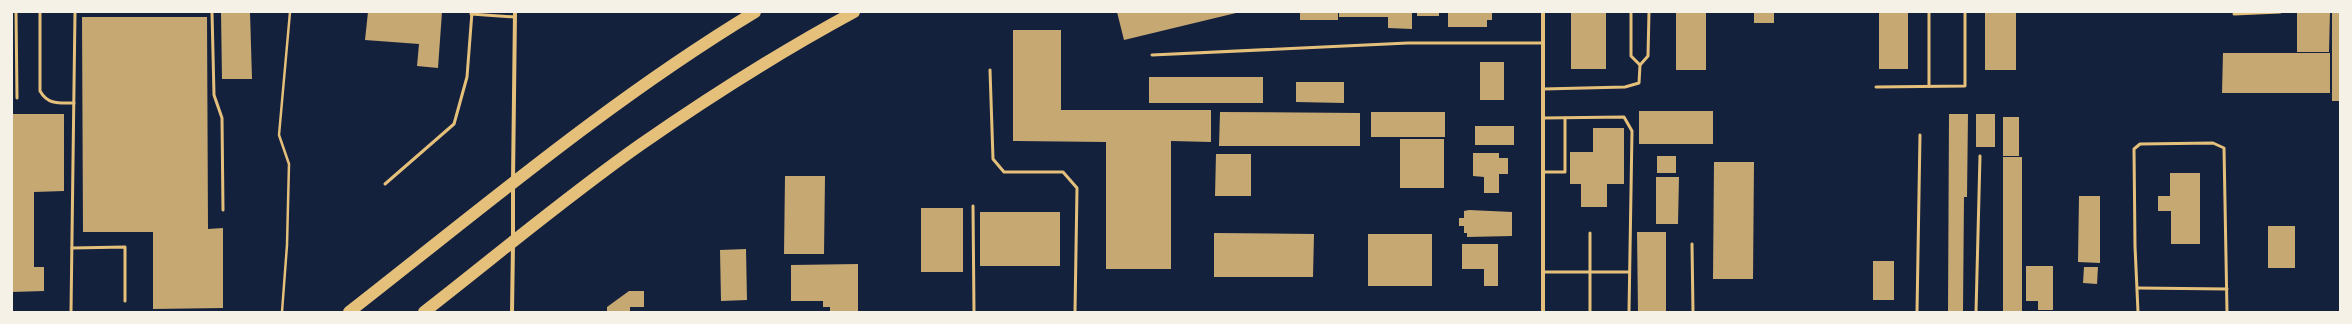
<svg xmlns="http://www.w3.org/2000/svg" width="2352" height="324" viewBox="0 0 2352 324" font-family="Montserrat,sans-serif">
<style>
.building{fill:#c6a872}
.lines{fill:none;stroke-linecap:round;stroke-linejoin:round}
.path{stroke:#e5c07b;stroke-width:2.5}
.service{stroke:#e5c07b;stroke-width:3}
.minor{stroke:#e5c07b;stroke-width:4}
.motorway{stroke:#e5c07b;stroke-width:12}
</style>
<rect width="100%" height="100%" fill="#14213d"/>
<g class="building">
<path d="M221 12H250L252 79H222Z"/>
<path d="M368 12H442L438 68 417 66 419 44 365 40Z"/>
<path d="M1117 12H1236V13L1124 40Z"/>
<rect x="1300" y="12" width="38" height="8"/>
<path d="M1339 12H1412V29L1388 28V17H1339Z"/>
<rect x="1417" y="12" width="22" height="4"/>
<path d="M1448 12H1492V20H1487V27H1448Z"/>
<rect x="1571" y="12" width="35" height="57"/>
<rect x="1676" y="12" width="30" height="58"/>
<rect x="1754" y="12" width="20" height="11"/>
<rect x="1879" y="12" width="29" height="57"/>
<rect x="1985" y="12" width="31" height="58"/>
<path d="M2297 12H2330L2329 52H2297Z"/>
<rect x="2332" y="12" width="8" height="89"/>
<path d="M82 17H207L208 229 223 228V308L153 309V232H83Z"/>
<path d="M1013 30H1061V110H1211V142L1171 141V269H1106V142L1013 141Z"/>
<path d="M2223 53H2330V93H2222Z"/>
<rect x="1480" y="62" width="24" height="38"/>
<rect x="1149" y="77" width="114" height="26"/>
<path d="M1296 82H1344V103L1296 102Z"/>
<rect x="1639" y="111" width="74" height="33"/>
<path d="M1220 112 1360 113V146H1219Z"/>
<rect x="1371" y="112" width="74" height="25"/>
<path d="M12 114H64V191L34 192V267H44V291L12 292Z"/>
<path d="M1949 114H1968L1967 197H1964L1963 312H1948Z"/>
<rect x="1976" y="114" width="19" height="33"/>
<rect x="2003" y="117" width="16" height="39"/>
<rect x="1475" y="126" width="39" height="19"/>
<path d="M1593 128H1624V184H1607V207H1581V184H1570V152H1593Z"/>
<rect x="1400" y="139" width="44" height="49"/>
<path d="M1473 153H1499V158H1508V174H1499V193H1484V177L1473 176Z"/>
<path d="M1216 154H1251V196H1215Z"/>
<rect x="1657" y="156" width="19" height="17"/>
<rect x="2003" y="157" width="19" height="155"/>
<path d="M1714 162H1754L1753 279H1713Z"/>
<path d="M2170 173H2200V244H2171V211H2158V196H2170Z"/>
<path d="M785 176H825L824 254H784Z"/>
<path d="M1656 177H1679L1678 224H1656Z"/>
<path d="M2079 196H2100V263L2078 262Z"/>
<rect x="921" y="208" width="42" height="64"/>
<path d="M1469 210 1512 212V236L1467 237V233H1464V226H1459V218H1464V211Z"/>
<rect x="980" y="212" width="80" height="54"/>
<rect x="2268" y="226" width="27" height="42"/>
<path d="M1637 232H1666V312H1638Z"/>
<path d="M1214 233 1314 234 1313 277H1214Z"/>
<rect x="1368" y="234" width="64" height="52"/>
<path d="M1462 244H1498V286H1484V269H1462Z"/>
<path d="M746 249 747 300 721 301 720 250Z"/>
<rect x="1873" y="261" width="21" height="39"/>
<path d="M858 264V312H830V307H823V301H791V265Z"/>
<path d="M2026 266H2053V310H2038V301H2026Z"/>
<path d="M2084 267H2098L2097 284 2083 283Z"/>
<path d="M629 291H644V307H630V312H607V307Z"/>
</g>
<g class="lines">
<path class="path" d="M282 312 287 245 289 164 279 135 290 12"/>
<g class="service">
<path d="M16 12 17 98"/>
<path d="M40 12V91C48 105 59 103 74 103"/>
<path d="M212 12 214 95 222 118 223 210"/>
<path d="M1631 12V56L1640 65"/>
<path d="M471 14 515 17"/>
<path d="M2234 14 2280 12"/>
<path d="M1152 55 1408 43H1543"/>
<path d="M990 70 993 159 1004 172H1063L1077 188 1075 312"/>
<path d="M1929 86V12"/>
<path d="M1876 87 1965 86V12"/>
<path d="M1543 89 1625 87 1639 83 1640 65 1648 56 1649 12"/>
<path d="M1543 118 1624 117 1632 131 1629 312"/>
<path d="M1543 172H1565V118"/>
<path d="M385 184 454 124 467 77 472 12"/>
<path d="M973 206 974 312"/>
<path d="M1692 244 1693 312"/>
<path d="M72 248 125 247V301"/>
<path d="M1543 272H1629"/>
<path d="M2138 288 2227 289"/>
<path d="M71 312 75 12"/>
<path d="M1590 312V233"/>
<path d="M1917 312 1920 135"/>
<path d="M1976 312 1980 156"/>
<path d="M2138 312 2135 246 2134 149 2140 144 2213 143 2224 148 2227 312"/>
</g>
<g class="minor">
<path d="M513 180 515 12"/>
<path d="M513 238V186"/>
<path d="M512 312 513 244"/>
<path d="M1543 312V12"/>
</g>
<g class="motorway">
<path d="M349 312C481 209 611 99 755 12"/>
<path d="M424 312C496 256 566 197 640 145 709 97 780 52 854 12"/>
</g>
</g>
<rect width="2352" height="324" fill="none" stroke="#f6f1e7" stroke-width="26"/>
</svg>
